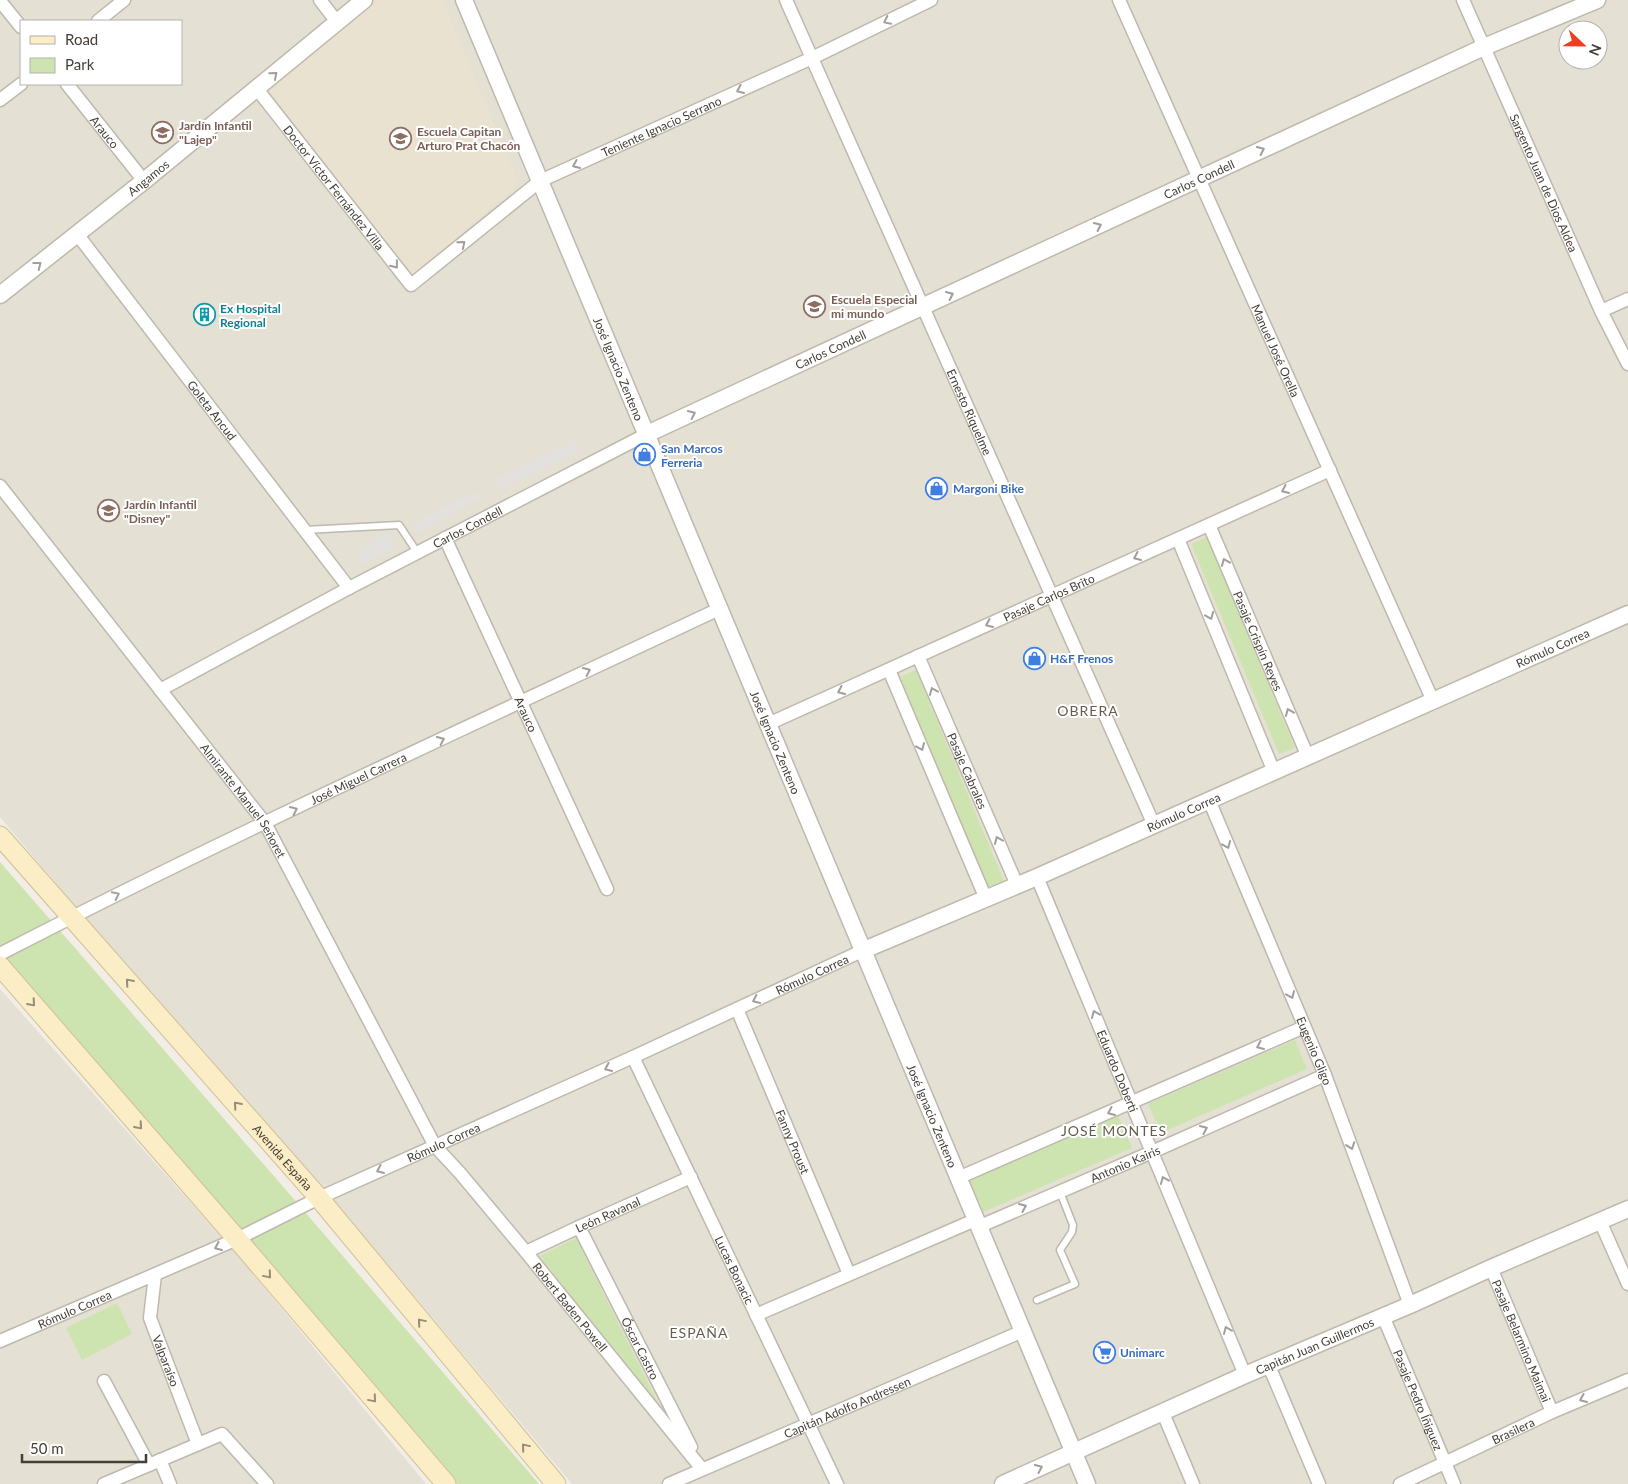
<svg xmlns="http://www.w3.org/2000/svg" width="1628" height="1484" viewBox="0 0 1628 1484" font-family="Lato,sans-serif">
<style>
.residential{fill:#e5e0d4;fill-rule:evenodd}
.education{fill:#eae2d0}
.green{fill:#cde4b0}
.parking{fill:#e3e1dd}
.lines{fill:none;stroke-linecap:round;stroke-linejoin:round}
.service-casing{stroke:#bfb8ac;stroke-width:9}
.minor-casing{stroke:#bfb8ac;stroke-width:15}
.tertiary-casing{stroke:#bfb8ac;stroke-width:19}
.secondary-casing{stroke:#cfc097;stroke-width:21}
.service{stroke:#fff;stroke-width:6}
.minor{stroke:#fff;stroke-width:12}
.tertiary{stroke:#fff;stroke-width:16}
.secondary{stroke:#fbedc6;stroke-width:19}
.oneway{stroke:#a29e9a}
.oneway2{stroke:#968d76}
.labels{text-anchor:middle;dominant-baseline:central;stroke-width:4;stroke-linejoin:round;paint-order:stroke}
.education-label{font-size:12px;font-weight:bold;fill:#785e54;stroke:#fff;text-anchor:start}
.street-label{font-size:12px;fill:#443e35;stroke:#fff}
.culture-label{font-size:12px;font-weight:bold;fill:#0d838f;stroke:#fff;text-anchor:start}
.shop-label{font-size:12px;font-weight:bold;fill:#366cbe;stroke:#fff;text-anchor:start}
.neighbourhood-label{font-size:14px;letter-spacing:1px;fill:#665c4d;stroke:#fff}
</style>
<rect width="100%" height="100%" fill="#f2eee6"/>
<g class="residential">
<path d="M0 0H1628V1484H572L399 1278 95 930 0 817ZM21 21H181V84H21ZM1568 30H1598V60H1568Z"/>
<path d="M0 989 240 1258 426 1484H0Z"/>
</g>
<path class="education" d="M375 0H442L519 184 411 277 266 92Z"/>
<g class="green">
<path d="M1207 537 1295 748 1279 754 1191 544Z"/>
<path d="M916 670 1004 881 988 887 900 677Z"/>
<path d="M0 862 286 1190 539 1484H452L0 954Z"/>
<path d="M1295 1040 1307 1069 1161 1133 1148 1104Z"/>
<path d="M1118 1115 1132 1148 983 1212 969 1179Z"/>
<path d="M576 1238 662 1411 540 1256Z"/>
<path d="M117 1303 132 1334 82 1360 66 1328Z"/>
</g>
<g class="parking">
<path d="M574 441 581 450 501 489 495 480Z"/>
<path d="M473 492 484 496 418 533 413 523Z"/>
<path d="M387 533 395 547 363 565 355 551Z"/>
</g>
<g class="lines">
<defs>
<g id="service">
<path d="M305 530 399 525 417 552"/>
<path d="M1037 1300 1075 1284 1060 1250 1072 1232 1073 1225 1060 1192"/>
</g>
<g id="minor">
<path d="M320 0 337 22"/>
<path id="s1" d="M786 0 1154 825"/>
<path id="s2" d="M1119 0 1433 701"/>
<path id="s3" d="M1463 0 1601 311 1628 364"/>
<path d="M0 1 21 27"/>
<path d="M98 21 124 0"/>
<path id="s4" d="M67 84 144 181"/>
<path id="s5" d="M257 89 411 285 540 181 812 58 931 0"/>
<path d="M0 100 21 84"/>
<path id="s6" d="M77 234 349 588"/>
<path d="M1601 311 1628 299"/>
<path id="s7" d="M0 486 265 823 435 1146 460 1173 526 1252 702 1469"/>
<path id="s8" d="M1209 525 1308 757"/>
<path id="s9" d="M445 538 607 889"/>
<path d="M1178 539 1274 772"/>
<path id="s10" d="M918 656 1017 885"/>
<path d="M889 670 986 899"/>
<path id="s11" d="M160 690 349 588 647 434"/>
<path id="s12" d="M768 724 1330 470"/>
<path id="s13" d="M1209 800 1325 1075 1410 1305"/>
<path id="s14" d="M1037 877 1245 1375"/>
<path id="s15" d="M0 954C236 832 479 722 719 609"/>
<path id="s16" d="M737 1009 849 1274"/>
<path id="s17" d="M633 1057 837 1484"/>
<path d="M958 1178 1304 1027"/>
<path d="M1600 1221 1628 1284"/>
<path id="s18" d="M579 1227 691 1447"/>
<path id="s19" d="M978 1227 1152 1152 1325 1075"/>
<path id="s20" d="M526 1252 579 1227 691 1177"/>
<path id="s21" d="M1491 1268 1552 1412"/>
<path id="s22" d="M155 1275 150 1318 198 1444"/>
<path d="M756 1315 975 1220"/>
<path id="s23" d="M1383 1316 1454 1484"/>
<path id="s24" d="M0 1341 237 1239 319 1198 633 1057 864 950"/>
<path d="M1269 1366 1319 1484"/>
<path d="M104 1381 149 1465"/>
<path d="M1163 1413 1193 1484"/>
<path d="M160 1460 170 1484"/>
<path d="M104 1484 222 1434 267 1484"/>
<path id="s25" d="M669 1484 1023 1331"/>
<path id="s26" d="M1400 1484 1552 1412 1628 1380"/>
</g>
<g id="tertiary">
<path id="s27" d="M464 0 1087 1484"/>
<path id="s28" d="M0 295 144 181 364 0"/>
<path id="s29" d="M647 434 1484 47 1597 0"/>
<path id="s30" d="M864 950 1037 877 1628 614"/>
<path id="s31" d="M1003 1484 1245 1375 1410 1305 1491 1268 1628 1209"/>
</g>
<g id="secondary">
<path id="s32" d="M0 836 319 1198 556 1484"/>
<path d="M0 966 237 1239 446 1484"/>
</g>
</defs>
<use href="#service" class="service-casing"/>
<use href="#minor" class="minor-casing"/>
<use href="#tertiary" class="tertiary-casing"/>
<use href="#secondary" class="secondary-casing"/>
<use href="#service" class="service"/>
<use href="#minor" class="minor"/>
<use href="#tertiary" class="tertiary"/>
<use href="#secondary" class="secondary"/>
</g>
<defs><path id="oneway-chevron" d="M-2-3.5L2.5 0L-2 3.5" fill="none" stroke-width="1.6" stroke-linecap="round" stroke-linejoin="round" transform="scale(1.25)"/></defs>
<g class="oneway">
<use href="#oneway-chevron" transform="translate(887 21) rotate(154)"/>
<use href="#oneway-chevron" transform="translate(274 75) rotate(-40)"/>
<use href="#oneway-chevron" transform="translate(740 90) rotate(156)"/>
<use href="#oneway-chevron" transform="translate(1261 150) rotate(-25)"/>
<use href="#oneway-chevron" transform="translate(576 165) rotate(156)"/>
<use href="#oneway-chevron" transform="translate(1098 226) rotate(-25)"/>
<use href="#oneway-chevron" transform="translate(462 244) rotate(-39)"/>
<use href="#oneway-chevron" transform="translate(38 265) rotate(-38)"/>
<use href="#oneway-chevron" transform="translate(395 265) rotate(52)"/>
<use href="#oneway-chevron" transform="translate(950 295) rotate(-25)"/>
<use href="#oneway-chevron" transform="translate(692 414) rotate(-25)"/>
<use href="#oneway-chevron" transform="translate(1285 490) rotate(156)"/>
<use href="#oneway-chevron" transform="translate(1137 557) rotate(156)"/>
<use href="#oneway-chevron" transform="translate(1225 562) rotate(-113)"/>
<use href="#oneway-chevron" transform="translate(1210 616) rotate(68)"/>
<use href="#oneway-chevron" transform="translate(989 624) rotate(156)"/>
<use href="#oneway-chevron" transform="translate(587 671) rotate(-25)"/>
<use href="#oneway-chevron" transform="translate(841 691) rotate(156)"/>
<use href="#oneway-chevron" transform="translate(933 691) rotate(-113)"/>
<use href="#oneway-chevron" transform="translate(1289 712) rotate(-113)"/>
<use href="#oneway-chevron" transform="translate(441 740) rotate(-25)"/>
<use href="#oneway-chevron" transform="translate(921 747) rotate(67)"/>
<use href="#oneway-chevron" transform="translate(294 810) rotate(-25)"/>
<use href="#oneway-chevron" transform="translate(998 840) rotate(-113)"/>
<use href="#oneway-chevron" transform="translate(1227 845) rotate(67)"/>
<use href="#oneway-chevron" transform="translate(116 895) rotate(-26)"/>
<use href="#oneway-chevron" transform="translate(1291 995) rotate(67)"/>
<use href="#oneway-chevron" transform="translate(756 1000) rotate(155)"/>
<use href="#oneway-chevron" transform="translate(1095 1014) rotate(-113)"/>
<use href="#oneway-chevron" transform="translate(1260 1046) rotate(156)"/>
<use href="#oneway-chevron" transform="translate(608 1068) rotate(156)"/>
<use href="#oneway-chevron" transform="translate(1111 1112) rotate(156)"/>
<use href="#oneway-chevron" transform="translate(1204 1129) rotate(-24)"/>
<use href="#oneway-chevron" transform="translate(1351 1146) rotate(70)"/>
<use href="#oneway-chevron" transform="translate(380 1170) rotate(156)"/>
<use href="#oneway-chevron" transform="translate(1164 1180) rotate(-113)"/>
<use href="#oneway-chevron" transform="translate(1023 1207) rotate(-23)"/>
<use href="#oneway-chevron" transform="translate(218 1247) rotate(156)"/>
<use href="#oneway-chevron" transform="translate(1227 1330) rotate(-113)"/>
<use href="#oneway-chevron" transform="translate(1583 1399) rotate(157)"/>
<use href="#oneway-chevron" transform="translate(1039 1468) rotate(-24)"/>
</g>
<g class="oneway2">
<use href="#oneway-chevron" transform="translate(129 982) rotate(-131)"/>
<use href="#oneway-chevron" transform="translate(32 1003) rotate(49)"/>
<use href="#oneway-chevron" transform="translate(237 1105) rotate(-131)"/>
<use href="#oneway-chevron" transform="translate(139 1126) rotate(49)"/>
<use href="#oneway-chevron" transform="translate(268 1275) rotate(50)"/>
<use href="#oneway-chevron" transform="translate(421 1322) rotate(-130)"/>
<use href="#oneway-chevron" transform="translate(373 1399) rotate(50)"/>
<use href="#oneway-chevron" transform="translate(525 1447) rotate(-130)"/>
</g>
<defs>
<symbol id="school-ring" viewBox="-11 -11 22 22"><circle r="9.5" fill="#fff" stroke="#8d6e63" stroke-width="1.5"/><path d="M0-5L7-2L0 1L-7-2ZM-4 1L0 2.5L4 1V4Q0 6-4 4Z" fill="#8d6e63"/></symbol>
<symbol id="building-ring" viewBox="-11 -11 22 22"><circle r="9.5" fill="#fff" stroke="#0f9aa8" stroke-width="1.5"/><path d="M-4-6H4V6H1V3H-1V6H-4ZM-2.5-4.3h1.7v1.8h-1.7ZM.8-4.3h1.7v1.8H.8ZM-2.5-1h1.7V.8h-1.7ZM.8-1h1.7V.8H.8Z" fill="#0f9aa8"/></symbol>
<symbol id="shop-ring" viewBox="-11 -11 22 22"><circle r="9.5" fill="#fff" stroke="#3f7fe0" stroke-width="1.5"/><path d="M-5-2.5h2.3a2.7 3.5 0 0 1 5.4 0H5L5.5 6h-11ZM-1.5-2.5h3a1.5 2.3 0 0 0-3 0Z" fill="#3f7fe0"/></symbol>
<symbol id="supermarket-ring" viewBox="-11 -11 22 22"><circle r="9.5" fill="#fff" stroke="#3f7fe0" stroke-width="1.5"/><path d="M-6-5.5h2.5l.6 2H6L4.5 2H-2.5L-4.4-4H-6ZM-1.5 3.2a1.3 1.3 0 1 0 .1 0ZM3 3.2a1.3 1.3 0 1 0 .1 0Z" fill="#3f7fe0"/></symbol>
</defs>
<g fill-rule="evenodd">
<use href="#school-ring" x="150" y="120" width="25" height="25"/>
<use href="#school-ring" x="388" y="126" width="25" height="25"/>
<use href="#school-ring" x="802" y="294" width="25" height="25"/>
<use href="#building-ring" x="192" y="302" width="25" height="25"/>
<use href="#shop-ring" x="632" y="442" width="25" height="25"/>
<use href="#shop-ring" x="924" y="476" width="25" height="25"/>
<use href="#school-ring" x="96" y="498" width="25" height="25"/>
<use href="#shop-ring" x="1022" y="646" width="25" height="25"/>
<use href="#supermarket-ring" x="1092" y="1340" width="25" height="25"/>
</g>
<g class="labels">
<g class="education-label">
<text x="179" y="125">Jardín Infantil<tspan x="179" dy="14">"Lajep"</tspan></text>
<text x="417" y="131">Escuela Capitan<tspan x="417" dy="14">Arturo Prat Chacón</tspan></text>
<text x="831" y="299">Escuela Especial<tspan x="831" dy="14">mi mundo</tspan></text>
<text x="124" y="504">Jardín Infantil<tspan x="124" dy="14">"Disney"</tspan></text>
</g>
<g class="street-label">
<text stroke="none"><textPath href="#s5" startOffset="548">Teniente Ignacio Serrano</textPath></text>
<text stroke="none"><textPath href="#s4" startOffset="61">Arauco</textPath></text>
<text stroke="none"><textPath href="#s28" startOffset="189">Angamos</textPath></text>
<text stroke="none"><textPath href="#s29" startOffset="608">Carlos Condell</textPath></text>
<text stroke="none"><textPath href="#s3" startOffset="200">Sargento Juan de Dios Aldea</textPath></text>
<text stroke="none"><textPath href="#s5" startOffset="125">Doctor Víctor Fernández Villa</textPath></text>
<text stroke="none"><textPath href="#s29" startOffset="202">Carlos Condell</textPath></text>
<text stroke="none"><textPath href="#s2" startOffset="384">Manuel José Orella</textPath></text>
<text stroke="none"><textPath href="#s27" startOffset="400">José Ignacio Zenteno</textPath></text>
<text stroke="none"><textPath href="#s6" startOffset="222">Goleta Ancud</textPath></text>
<text stroke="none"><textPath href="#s1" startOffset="451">Ernesto Riquelme</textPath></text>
<text stroke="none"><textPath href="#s11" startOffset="348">Carlos Condell</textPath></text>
<text stroke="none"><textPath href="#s12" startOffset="308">Pasaje Carlos Brito</textPath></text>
<text stroke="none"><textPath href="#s8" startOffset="126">Pasaje Crispín Reyes</textPath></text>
<text stroke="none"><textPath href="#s30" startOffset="752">Rómulo Correa</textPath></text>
<text stroke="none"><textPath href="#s9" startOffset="194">Arauco</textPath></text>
<text stroke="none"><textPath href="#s27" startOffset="805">José Ignacio Zenteno</textPath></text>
<text stroke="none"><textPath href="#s10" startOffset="125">Pasaje Cabrales</textPath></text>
<text stroke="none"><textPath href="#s15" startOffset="399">José Miguel Carrera</textPath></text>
<text stroke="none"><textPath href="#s7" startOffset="398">Almirante Manuel Señoret</textPath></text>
<text stroke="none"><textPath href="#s30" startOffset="348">Rómulo Correa</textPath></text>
<text stroke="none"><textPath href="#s24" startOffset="891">Rómulo Correa</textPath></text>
<text stroke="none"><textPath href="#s13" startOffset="272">Eugenio Gligo</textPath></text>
<text stroke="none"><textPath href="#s14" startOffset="210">Eduardo Doberti</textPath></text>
<text stroke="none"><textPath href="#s27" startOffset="1210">José Ignacio Zenteno</textPath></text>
<text stroke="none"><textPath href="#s16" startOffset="144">Fanny Proust</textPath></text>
<text stroke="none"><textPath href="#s24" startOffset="486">Rómulo Correa</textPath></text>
<text stroke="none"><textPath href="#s32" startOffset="428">Avenida España</textPath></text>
<text stroke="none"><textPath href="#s19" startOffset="160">Antonio Kairis</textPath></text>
<text stroke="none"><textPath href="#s20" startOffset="90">León Ravanal</textPath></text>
<text stroke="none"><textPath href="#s17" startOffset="236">Lucas Bonacic</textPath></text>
<text stroke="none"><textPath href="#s7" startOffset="1004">Robert Baden Powell</textPath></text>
<text stroke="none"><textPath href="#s24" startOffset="81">Rómulo Correa</textPath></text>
<text stroke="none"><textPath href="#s21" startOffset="79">Pasaje Belarmino Maimai</textPath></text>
<text stroke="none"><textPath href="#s31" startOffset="341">Capitán Juan Guillermos</textPath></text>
<text stroke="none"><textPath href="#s18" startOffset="136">Óscar Castro</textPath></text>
<text stroke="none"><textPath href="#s22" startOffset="89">Valparaíso</textPath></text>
<text stroke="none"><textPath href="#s23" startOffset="91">Pasaje Pedro Íñiguez</textPath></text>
<text stroke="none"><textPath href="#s25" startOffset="194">Capitán Adolfo Andressen</textPath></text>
<text stroke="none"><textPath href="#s26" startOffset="125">Brasilera</textPath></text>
</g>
<g class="culture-label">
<text x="220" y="308">Ex Hospital<tspan x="220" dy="14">Regional</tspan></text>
</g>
<g class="shop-label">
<text x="661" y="448">San Marcos<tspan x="661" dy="14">Ferreria</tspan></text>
<text x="953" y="488">Margoni Bike</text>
<text x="1050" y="658">H&amp;F Frenos</text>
<text x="1120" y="1352">Unimarc</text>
</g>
<g class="neighbourhood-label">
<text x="1088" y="710">OBRERA</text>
<text x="1114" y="1130">JOSÉ MONTES</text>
<text x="699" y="1332">ESPAÑA</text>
</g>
</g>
<rect x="20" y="20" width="162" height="65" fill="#ffffff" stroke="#b4b2ae"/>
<rect x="30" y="36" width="25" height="8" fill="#fbedc6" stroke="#b4b2ae"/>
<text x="65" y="45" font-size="15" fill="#443e35">Road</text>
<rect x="30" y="58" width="25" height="15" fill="#cde4b0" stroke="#b4b2ae"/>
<text x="65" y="70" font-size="15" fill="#443e35">Park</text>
<g transform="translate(1583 45) rotate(112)"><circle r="24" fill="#ffffff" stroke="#b4b2ae"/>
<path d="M0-4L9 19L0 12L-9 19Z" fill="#ed3d22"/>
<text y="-8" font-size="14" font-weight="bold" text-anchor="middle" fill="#443e35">N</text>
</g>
<path d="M22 1454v8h124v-8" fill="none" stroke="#443e35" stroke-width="2.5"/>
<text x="30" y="1454" font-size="15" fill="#443e35" stroke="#ffffff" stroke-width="4" paint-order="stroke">50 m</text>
</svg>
